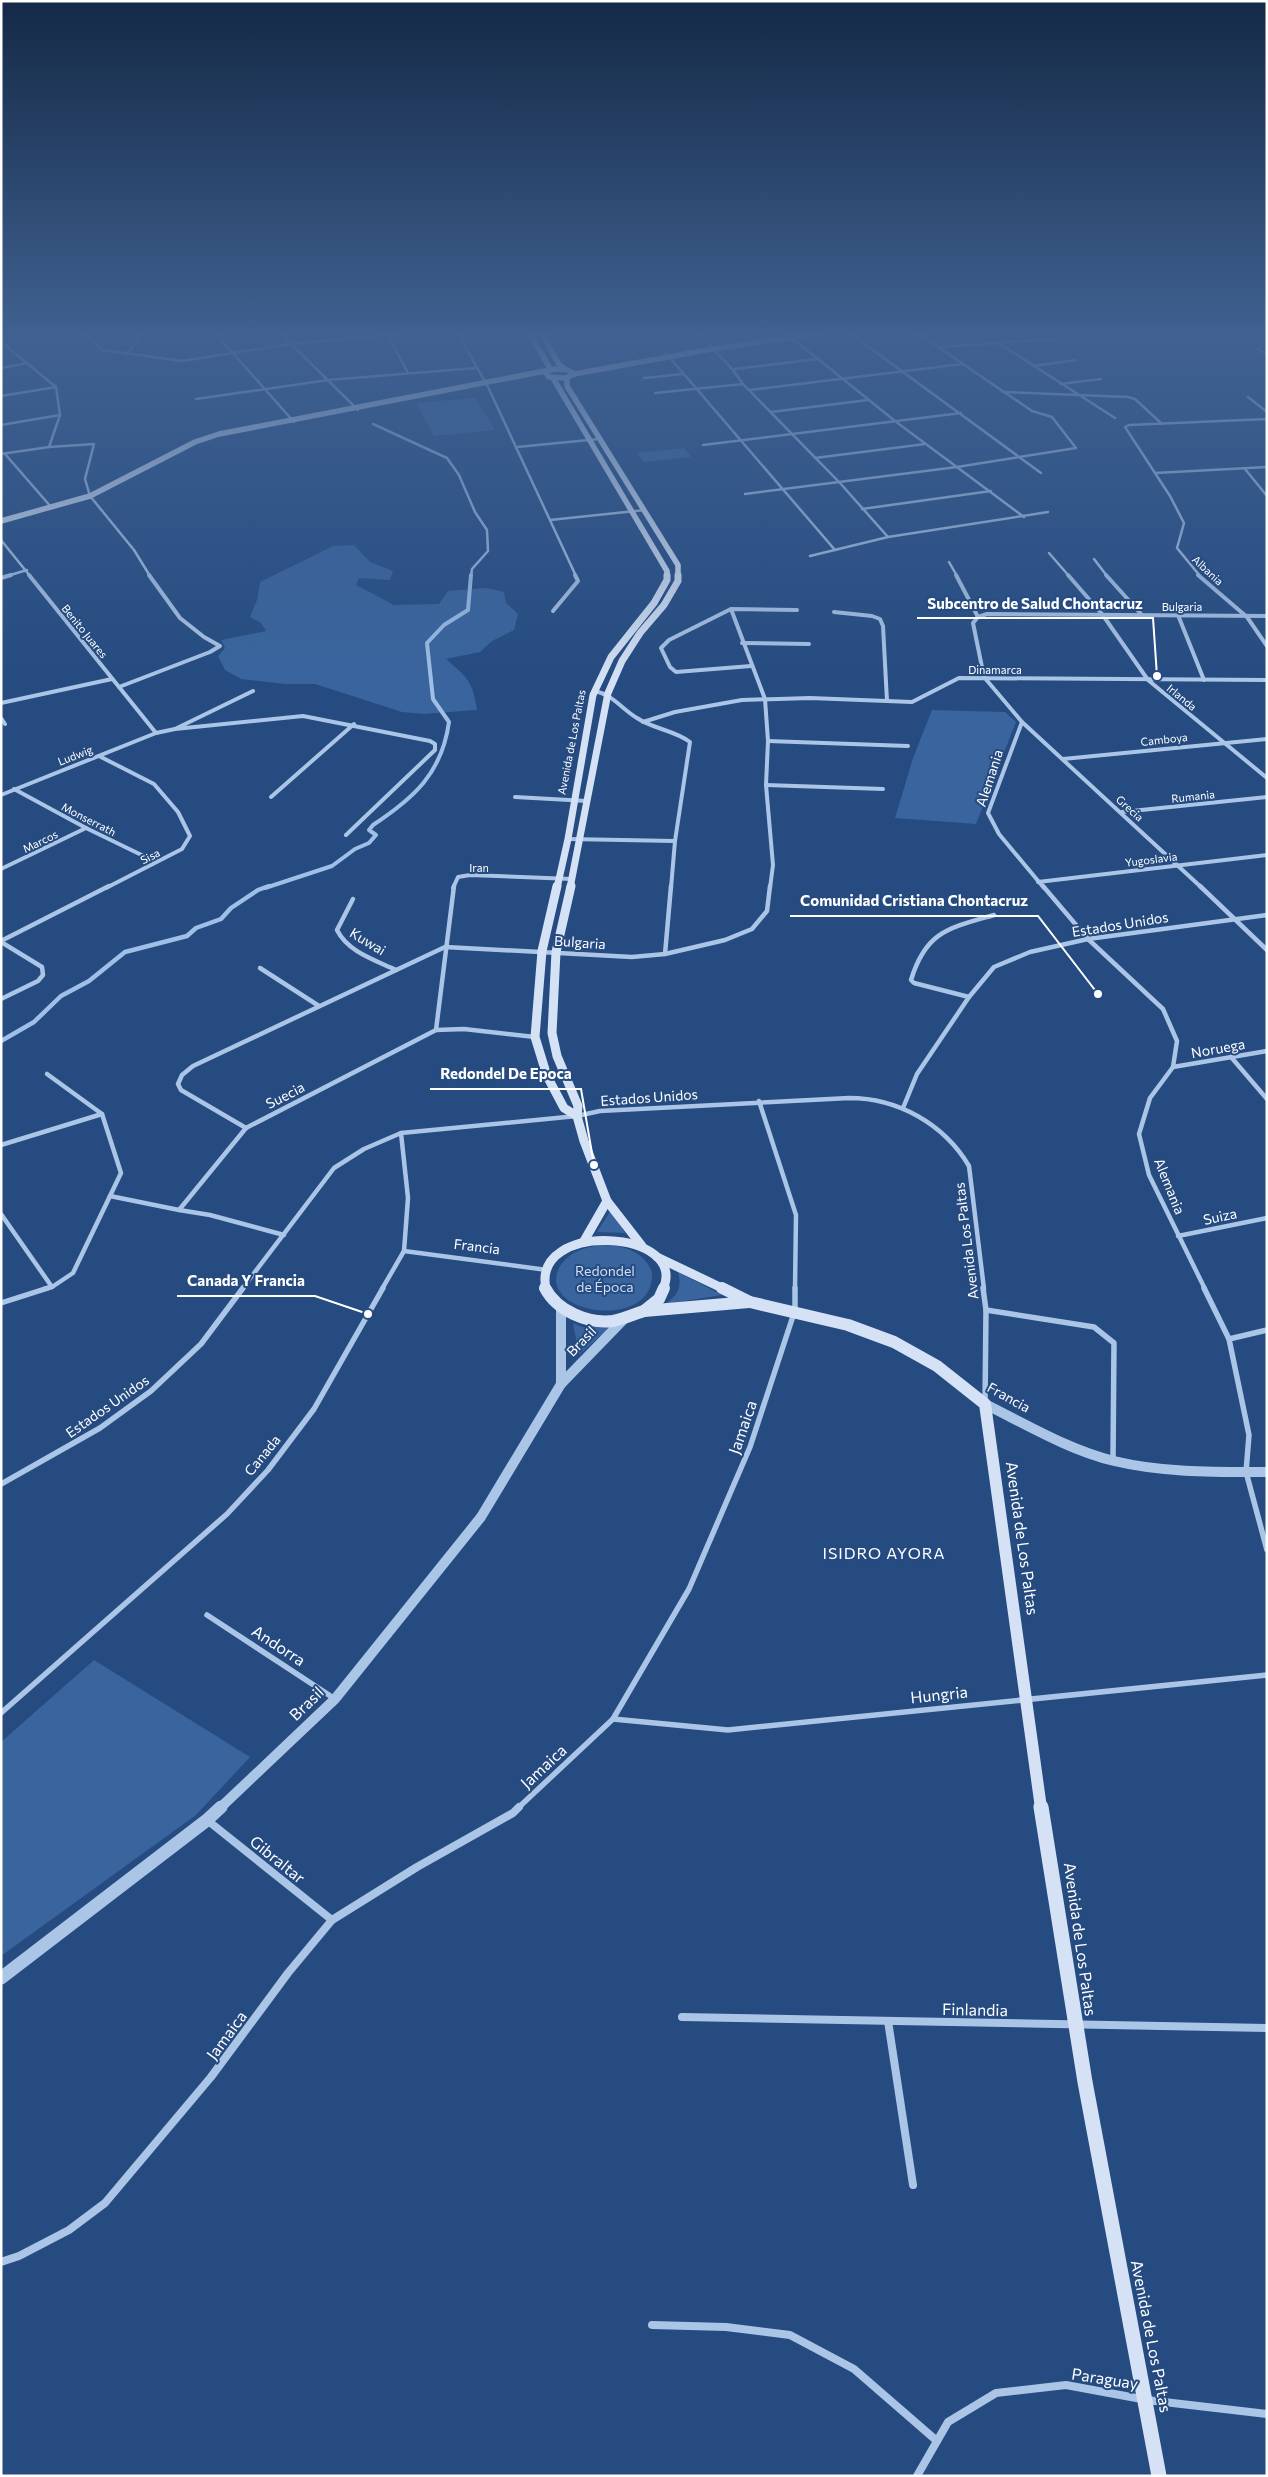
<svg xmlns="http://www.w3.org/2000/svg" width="1268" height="2477" viewBox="0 0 1268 2477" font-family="Commissioner,sans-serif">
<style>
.green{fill:#39649d}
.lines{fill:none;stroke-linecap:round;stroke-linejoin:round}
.stream-far2{stroke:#9fbfe7;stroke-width:2.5}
.stream-far1{stroke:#9fbfe7;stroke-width:4}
.stream{stroke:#9fbfe7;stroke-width:4.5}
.minor-far4{stroke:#abc5e6;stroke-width:2.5}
.minor-far3{stroke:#abc5e6;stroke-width:4}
.minor-far2{stroke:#abc5e6;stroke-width:4.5}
.minor-far1{stroke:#abc5e6;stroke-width:5.5}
.minor{stroke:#abc5e6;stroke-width:8}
.tertiary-far1{stroke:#abc5e6;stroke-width:10}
.tertiary{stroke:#abc5e6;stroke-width:13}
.secondary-far4{stroke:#d5e2f6;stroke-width:5.5}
.secondary-far3{stroke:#d5e2f6;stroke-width:7}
.secondary-far2{stroke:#d5e2f6;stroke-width:9}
.secondary-far1{stroke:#d5e2f6;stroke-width:12}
.secondary{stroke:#d5e2f6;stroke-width:15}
.labels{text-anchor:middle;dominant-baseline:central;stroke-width:4;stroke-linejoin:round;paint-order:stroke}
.far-street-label{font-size:11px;fill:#fff;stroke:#254b80}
.street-label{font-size:14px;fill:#fff;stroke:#254b80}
.park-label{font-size:14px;fill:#cedff5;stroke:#254b80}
.near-street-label{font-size:16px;fill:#fff;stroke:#254b80}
.quarter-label{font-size:16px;letter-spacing:1px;fill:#fff;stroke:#254b80}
.leader{fill:none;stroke:#fff;stroke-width:2}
.callout-dot{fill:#fff;stroke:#254b80;stroke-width:2}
.callout-label{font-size:15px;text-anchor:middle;font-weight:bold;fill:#fff;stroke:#254b80;stroke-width:4;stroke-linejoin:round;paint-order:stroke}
</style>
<rect width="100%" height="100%" fill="#254b80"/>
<g class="green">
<path d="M475 398 495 430 434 436 416 403Z"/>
<path d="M684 448 691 457 644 462 637 453Z"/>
<path d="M354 545 370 562 393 571 390 580 359 578 356 585 394 605 439 604 448 591 487 588 504 592 506 603 518 614 514 630 492 641 480 652 446 659C467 677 473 681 477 710L424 714 402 712 315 684H285L241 679 225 670 218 656 225 648 221 640 266 631 261 623 250 617 257 600 260 582 333 546Z"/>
<path d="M932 710 1005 712 1016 722 976 824 895 818 913 758Z"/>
<path d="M611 1210 625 1233 597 1232Z"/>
<path d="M605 1245C626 1246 644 1252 652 1272 656 1332 536 1315 559 1268 568 1251 588 1246 605 1245Z"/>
<path d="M678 1272 722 1295 666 1304C679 1293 682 1288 678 1272Z"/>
<path d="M573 1323 582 1327H610L579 1355Z"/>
<path d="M94 1660 250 1757 196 1815 1 1956V1742Z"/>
</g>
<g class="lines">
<path class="stream-far2" d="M373 424 447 458 459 475 475 512 487 530 488 551 472 569 471 576"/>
<path class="stream-far1" d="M265 888 332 866 355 849 369 843 376 835 369 830 373 825C414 798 442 773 449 722L433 699 427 643 444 625 468 610 471 575"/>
<path class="stream" d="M1 1041 34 1022 61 996 89 981 125 952 187 936 196 928 221 919 231 908 258 890 269 886"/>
<g class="minor-far4">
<path d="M85 334 103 350 182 361 290 344 400 334"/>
<path d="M216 334 294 422"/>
<path d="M281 334 358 410"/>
<path d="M387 334 408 373"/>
<path d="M458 334 488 387 576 576"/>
<path d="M699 334 733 370 743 384 840 483 888 537"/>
<path d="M787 334 895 421 1024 517"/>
<path d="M851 334 1041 473"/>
<path d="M1 342 56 387 60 415 49 447"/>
<path d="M997 342 1115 418"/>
<path d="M940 347 1054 339"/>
<path d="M1258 349 1267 354"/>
<path d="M665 352 835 550"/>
<path d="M127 354 142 334"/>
<path d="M1033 366 1076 360"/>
<path d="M1 368 28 363"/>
<path d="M735 369 817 359"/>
<path d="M644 378 683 374"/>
<path d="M1060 384 1101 379"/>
<path d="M750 390 963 364"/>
<path d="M1003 392 1128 397 1135 399 1162 424"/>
<path d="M655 393 743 384"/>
<path d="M1 396 56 387"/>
<path d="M1248 397 1267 412"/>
<path d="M196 399 328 380 476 368"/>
<path d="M771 412 868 400"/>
<path d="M1 425 60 415"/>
<path d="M703 445 961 413"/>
<path d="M517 447 599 439"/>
<path d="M1 454 49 447 94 444 85 479 90 496 134 550 150 576"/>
<path d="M5 454 52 508"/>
<path d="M815 458 925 444"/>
<path d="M1245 469 1267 496"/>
<path d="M1155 473 1267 467"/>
<path d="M745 494 957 467 1076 448 1052 417 1032 411 919 334"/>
<path d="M862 509 991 491"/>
<path d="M550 520 645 510"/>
<path d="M1 540 30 576"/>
<path d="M1049 553 1069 576"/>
<path d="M810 556 888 537 1048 512"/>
<path d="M1094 559 1107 576"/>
<path d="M949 562 957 576"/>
<path d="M7 576 27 570"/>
<path d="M1200 576 1177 548 1184 523 1170 496 1125 427 1129 425 1267 419"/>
</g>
<g class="minor-far3">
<path d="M29 575 156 733"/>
<path d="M956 575 978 617"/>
<path d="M1068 575 1102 614 1148 680 1267 778"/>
<path d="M1106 575 1142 615"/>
<path d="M1198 575 1247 617 1267 646"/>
<path d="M1 578 11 575"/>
<path d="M731 609 765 699 768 741 766 785 773 865 770 888"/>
<path d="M553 611 578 581 575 575"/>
<path d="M834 612 872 616 880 619 883 626 887 701"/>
<path d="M1178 615 1204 680"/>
<path d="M742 643 809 644"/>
<path d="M751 666 676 672 670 667 661 648 669 640 731 609 797 610"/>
<path d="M119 687 210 652 220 646 204 637 180 618 149 575"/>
<path d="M595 691C613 695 622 709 637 718 653 729 674 730 690 742L675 841 671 888"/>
<path d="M1 703 112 679"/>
<path d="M1 718 5 724"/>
<path d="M643 722 675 712 742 700 810 698 912 702 959 678 1267 680"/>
<path d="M1022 722 988 813 999 834 1044 888"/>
<path d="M175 729 303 716 430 741 435 744V750L346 835"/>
<path d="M768 741 908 746"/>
<path d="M99 756 154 784 178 812 190 836 182 849 106 888"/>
<path d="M1063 759 1267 739"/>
<path d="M766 785 883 789"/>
<path d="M14 789 86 828 156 862"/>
<path d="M1 795 156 733 175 729 253 691"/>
<path d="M271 797 354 724"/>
<path d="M515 797 587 801"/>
<path d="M1122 812 1267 797"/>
<path d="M568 839 675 841"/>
<path d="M1 869 86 828"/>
<path d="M1038 882 1267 855"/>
<path d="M453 888 458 877 470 875 572 879"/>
<path d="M1202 888 1022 722 984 677 973 623 978 617 987 614 1267 616"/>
</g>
<g class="minor-far2">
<path d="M1043 886 1088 939 1163 1009 1177 1041 1173 1067 1150 1098 1139 1134 1149 1175 1205 1289"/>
<path d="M1200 886 1267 950"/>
<path d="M353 899 337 930C348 952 375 960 396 970"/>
<path d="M1 941 109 886"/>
<path d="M1 942 42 967 43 975 38 981 1 999"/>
<path d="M665 954 671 886"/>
<path d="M260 968 319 1006"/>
<path d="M969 997 914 983 911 980C926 931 949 928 994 915"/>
<path d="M436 1030 454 886"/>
<path d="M1231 1057 1267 1099"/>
<path d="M1173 1067 1267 1051"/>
<path d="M47 1074 102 1114 121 1173 110 1196"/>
<path d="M759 1101 796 1215 795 1289"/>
<path d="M903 1108 917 1074 969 997 994 967 1030 952 1088 939 1267 915"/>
<path d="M246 1128 181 1090 178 1084 182 1075 193 1066 445 947 632 957 665 954 725 940 752 929 767 911 770 886"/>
<path d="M1 1145 102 1114"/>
<path d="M1 1214 52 1287"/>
<path d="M284 1235 210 1215 179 1210 246 1128 436 1030 464 1029 535 1037"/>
<path d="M1178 1236 1267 1218"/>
<path d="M404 1251 547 1270"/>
<path d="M44 1289 52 1287 73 1273 110 1196 179 1210"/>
<path d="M242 1289 334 1168 364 1149 401 1133 577 1116 600 1111 849 1098C898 1098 944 1124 969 1166L984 1289"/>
<path d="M382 1289 404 1251 408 1198 401 1133"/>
</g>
<g class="minor-far1">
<path d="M983 1288 986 1310 985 1403"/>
<path d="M1204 1288 1229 1339 1249 1435 1246 1472 1267 1550"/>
<path d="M1 1303 48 1288"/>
<path d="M986 1310 1094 1327 1114 1343 1113 1460"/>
<path d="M1229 1339 1267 1330"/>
<path d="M1 1484 100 1428 151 1391 201 1344 243 1288"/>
<path d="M207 1615 335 1699"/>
<path d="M1 1713 227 1514 268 1470 314 1409 383 1288"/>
<path d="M613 1719 728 1730 1267 1675"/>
<path d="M518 1808 613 1719 689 1589 750 1447 795 1310V1288"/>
</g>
<g class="minor">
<path d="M207 1820 332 1920"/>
<path d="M682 2017 1267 2028"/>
<path d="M888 2021 913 2185"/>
<path d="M1 2262 19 2256 69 2230 105 2203 211 2077 288 1973 332 1920 417 1867 513 1813 519 1807"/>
<path d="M652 2325 726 2327 790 2335 854 2369 937 2441"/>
<path d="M917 2476 948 2422 996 2393 1066 2385 1147 2400 1267 2414"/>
</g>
<g class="tertiary-far1">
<path d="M561 1308V1384"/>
<path d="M985 1404C1027 1425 1069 1450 1114 1461 1164 1473 1217 1472 1267 1472"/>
<path d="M220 1808 335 1699 481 1517 561 1384 624 1319"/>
</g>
<path class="tertiary" d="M1 1978 207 1820 221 1807"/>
<g class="secondary-far4">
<path d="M530 334 551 370"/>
<path d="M542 334 558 363 565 369"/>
<path d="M574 374 712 349 815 334"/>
<path d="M553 378 667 571V576"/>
<path d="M567 378V386L678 565V576"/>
<path d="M1 521 90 496 195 442 219 434 555 369 568 370 574 374 566 378 549 377 546 373"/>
</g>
<g class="secondary-far3">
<path d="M557 888 568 839 593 695 611 657 654 603 667 580V575"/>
<path d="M570 888 608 693 622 661 640 633 664 605 678 581V575"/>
</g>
<g class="secondary-far2">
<path d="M557 886 542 951 535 1037 547 1076 564 1108 577 1116"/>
<path d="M571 886 556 952 552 1033 557 1056 578 1106 577 1116 584 1141 607 1201 642 1246"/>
<path d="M584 1241 607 1201"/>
<path d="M657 1257 724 1289"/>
<path d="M546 1289C531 1219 690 1230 663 1289"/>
</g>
<g class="secondary-far1">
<path d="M545 1288C557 1311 588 1324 613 1321 624 1319 634 1314 644 1311"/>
<path d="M722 1288 750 1302 848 1325 894 1342 937 1366 985 1404 1041 1808"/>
<path d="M644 1311 659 1299 664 1288"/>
<path d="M644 1311 749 1302"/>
</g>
<path class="secondary" d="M1041 1807 1085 2082 1159 2476"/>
</g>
<linearGradient id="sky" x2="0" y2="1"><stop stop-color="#142946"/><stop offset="0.49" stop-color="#406191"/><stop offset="1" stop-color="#406191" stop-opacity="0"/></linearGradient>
<rect width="1268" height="681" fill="url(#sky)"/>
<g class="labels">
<g class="far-street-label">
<text transform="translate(1208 570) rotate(43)">Albania</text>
<text x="1182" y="606">Bulgaria</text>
<text transform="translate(85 631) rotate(51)">Benito Juares</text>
<text x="995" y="669">Dinamarca</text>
<text transform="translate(1182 697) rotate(39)">Irlanda</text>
<text transform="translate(1164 739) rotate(-6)">Camboya</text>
<text transform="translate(571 742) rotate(-79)">Avenida de Los Paltas</text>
<text transform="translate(75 755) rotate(-21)">Ludwig</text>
<text transform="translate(1193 796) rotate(-6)">Rumania</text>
<text transform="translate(1130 808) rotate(42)">Grecia</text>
<text transform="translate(89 819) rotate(27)">Monserrath</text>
<text transform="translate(40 841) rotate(-26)">Marcos</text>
<text transform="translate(150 856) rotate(-27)">Sisa</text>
<text transform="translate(1151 859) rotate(-7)">Yugoslavia</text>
<text x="479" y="867">Iran</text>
</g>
<g class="street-label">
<text transform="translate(989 778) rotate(-72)">Alemania</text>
<text transform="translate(1120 924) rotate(-9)">Estados Unidos</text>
<text transform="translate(368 941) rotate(31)">Kuwai</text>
<text transform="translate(580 942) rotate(4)">Bulgaria</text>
<text transform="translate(1218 1048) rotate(-10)">Noruega</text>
<text transform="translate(285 1095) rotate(-27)">Suecia</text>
<text transform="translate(649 1097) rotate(-4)">Estados Unidos</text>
<text transform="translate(1170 1186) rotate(68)">Alemania</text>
<text transform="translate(1220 1216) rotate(-12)">Suiza</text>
<text transform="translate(966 1241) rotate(-97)">Avenida Los Paltas</text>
<text transform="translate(477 1246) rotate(7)">Francia</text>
<text transform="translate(581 1341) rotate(-46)">Brasil</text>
<text transform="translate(1009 1397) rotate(29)">Francia</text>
<text transform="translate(107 1406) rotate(-35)">Estados Unidos</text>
<text transform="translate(262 1455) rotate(-51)">Canada</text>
</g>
<g class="park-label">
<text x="605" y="1270">Redondel<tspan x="605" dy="16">de Época</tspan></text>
</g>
<g class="near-street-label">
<text transform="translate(742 1427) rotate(-71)">Jamaica</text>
<text transform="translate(1023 1538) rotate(82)">Avenida de Los Paltas</text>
<text transform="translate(279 1645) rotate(33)">Andorra</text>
<text transform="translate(939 1694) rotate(-6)">Hungria</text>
<text transform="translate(306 1703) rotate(-44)">Brasil</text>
<text transform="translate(543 1766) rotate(-43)">Jamaica</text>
<text transform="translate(278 1859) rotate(39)">Gibraltar</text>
<text transform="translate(1081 1939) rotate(82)">Avenida de Los Paltas</text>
<text transform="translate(975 2009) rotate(1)">Finlandia</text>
<text transform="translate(226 2035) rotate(-54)">Jamaica</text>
<text transform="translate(1152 2336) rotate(79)">Avenida de Los Paltas</text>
<text transform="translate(1105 2378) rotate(9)">Paraguay</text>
</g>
<g class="quarter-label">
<text x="884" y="1552">ISIDRO AYORA</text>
</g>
</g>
<path class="leader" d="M1157 676L1153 618H917M1098 994L1038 916H790M594 1165L581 1089H430M368 1314L315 1296H177"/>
<g class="callout-dot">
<circle cx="1157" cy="676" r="5"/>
<circle cx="1098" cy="994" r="5"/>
<circle cx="594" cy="1165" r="5"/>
<circle cx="368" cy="1314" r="5"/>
</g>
<g class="callout-label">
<text x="1035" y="609">Subcentro de Salud Chontacruz</text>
<text x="914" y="906">Comunidad Cristiana Chontacruz</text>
<text x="506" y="1079">Redondel De Epoca</text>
<text x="246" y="1286">Canada Y Francia</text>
</g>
<rect width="1268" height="2477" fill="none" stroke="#ffffff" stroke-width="5"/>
</svg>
